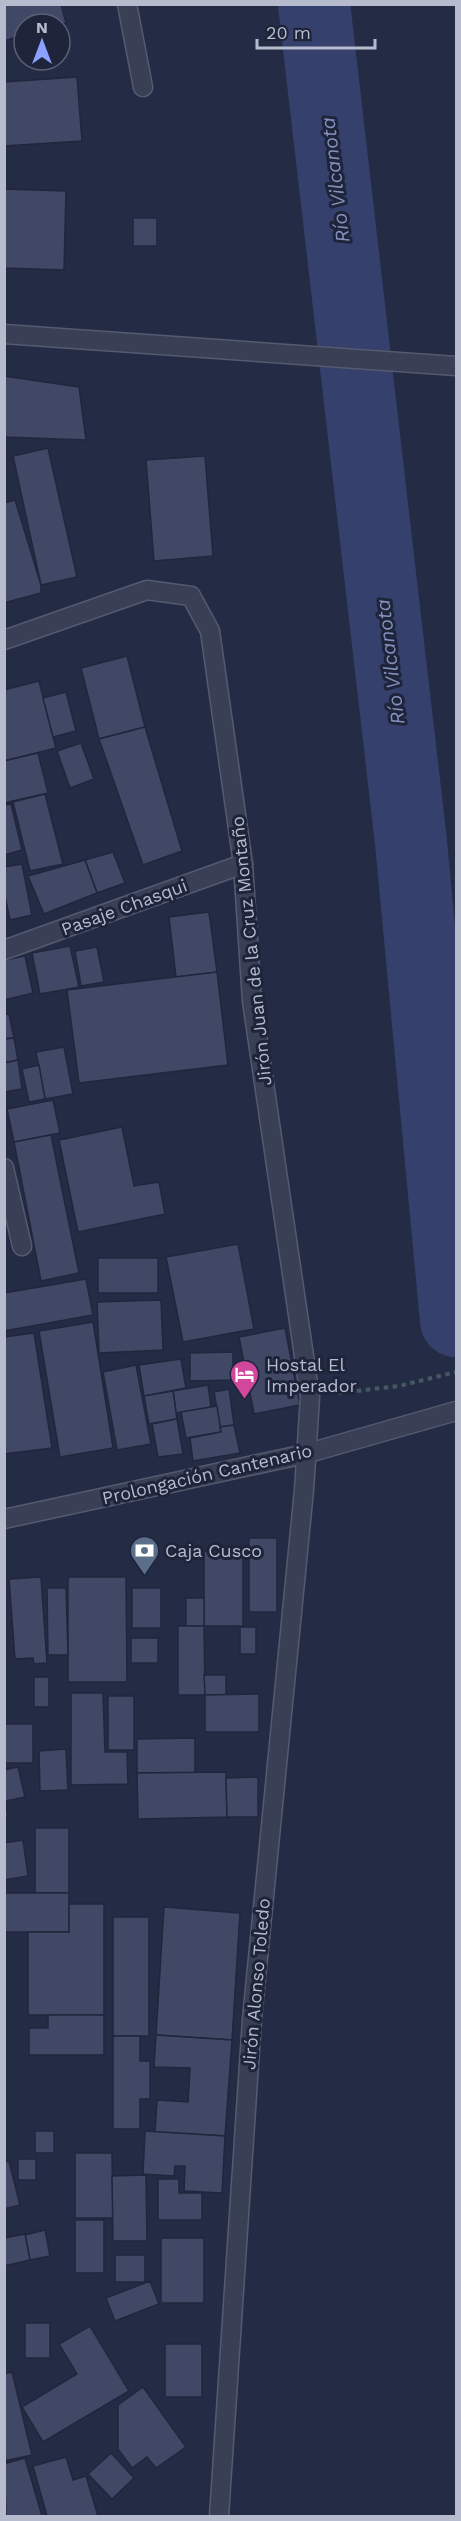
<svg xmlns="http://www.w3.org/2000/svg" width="461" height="2521" viewBox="0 0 461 2521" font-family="'Work Sans',sans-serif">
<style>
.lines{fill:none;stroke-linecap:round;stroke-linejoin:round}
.river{stroke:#35406c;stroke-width:72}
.building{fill:#414866;stroke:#20263c;stroke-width:1.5}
.minor-casing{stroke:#555a6f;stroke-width:21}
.tertiary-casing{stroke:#555a6f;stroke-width:21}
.path{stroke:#455962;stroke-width:4;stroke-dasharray:4.5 4.5;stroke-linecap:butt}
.minor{stroke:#393f55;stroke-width:18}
.tertiary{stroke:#393f55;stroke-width:18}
.labels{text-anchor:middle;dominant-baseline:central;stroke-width:6;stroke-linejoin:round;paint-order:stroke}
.street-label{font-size:18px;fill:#b7bbce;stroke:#1e243a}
.poi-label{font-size:18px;fill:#b7bbce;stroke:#1e243a;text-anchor:start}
.water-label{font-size:20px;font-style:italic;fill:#8390bc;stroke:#1e243a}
</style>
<rect width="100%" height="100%" fill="#242c45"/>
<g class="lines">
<path class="river" d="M314 4 411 842 456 1321"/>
</g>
<g class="building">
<path d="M4 4H61L66 23 24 24V35L4 41Z"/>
<path d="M77 77 82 141 4 146V82Z"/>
<path d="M4 189 66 191 64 270 4 268Z"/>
<rect x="133" y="218" width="24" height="28"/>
<path d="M4 376 79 387 86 440 4 437Z"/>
<path d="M48 448 77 577 41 585 13 456Z"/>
<path d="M205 456 213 556 154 561 146 460Z"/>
<path d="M15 500 41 585V593L4 603V503Z"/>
<path d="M127 656 145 727 99 739 81 668Z"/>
<path d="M39 681 56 748 4 761V690Z"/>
<path d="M66 692 76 731 53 737 43 698Z"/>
<path d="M145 727 182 851 143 865 99 739Z"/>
<path d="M81 743 94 779 70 788 57 751Z"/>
<path d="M38 753 48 793 4 803V761Z"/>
<path d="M45 794 63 864 30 871 13 802Z"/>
<path d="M11 804 22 850 4 855V805Z"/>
<path d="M113 852 125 883 97 893 85 860Z"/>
<path d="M85 860 97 893 44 914 28 876Z"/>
<path d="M22 864 32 915 10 920 4 892V867Z"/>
<path d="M209 912 217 972 176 977 169 917Z"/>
<path d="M70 946 79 987 40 994 32 953Z"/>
<path d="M97 947 104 982 81 986 75 951Z"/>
<path d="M25 956 33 993 4 1000V960Z"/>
<path d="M217 972 228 1065 79 1083 67 990Z"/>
<path d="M9 1014 14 1038 4 1039V1015Z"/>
<path d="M14 1038 18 1060 4 1063V1039Z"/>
<path d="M64 1047 73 1094 45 1099 36 1052Z"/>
<path d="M18 1060 22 1089 4 1092V1063Z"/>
<path d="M39 1065 45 1099 29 1102 22 1069Z"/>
<path d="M53 1100 60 1133 14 1142 7 1109Z"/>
<path d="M122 1127 134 1186 159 1182 165 1214 78 1232 59 1140Z"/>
<path d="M51 1135 79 1273 41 1281 14 1142Z"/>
<path d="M238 1244 254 1329 183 1342 166 1257Z"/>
<rect x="98" y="1258" width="60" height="35"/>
<path d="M86 1279 93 1315 4 1331V1293Z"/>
<path d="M161 1300 163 1350 99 1353 97 1302Z"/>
<path d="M93 1322 113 1448 60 1457 39 1331Z"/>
<path d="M285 1328 300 1405 254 1414 239 1337Z"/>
<path d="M34 1333 52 1448 4 1454V1337Z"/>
<path d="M233 1352V1380L190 1381V1353Z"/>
<path d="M181 1359 186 1388 144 1396 139 1365Z"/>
<path d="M136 1365 151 1444 117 1450 103 1372Z"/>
<path d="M208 1385 211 1407 176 1413 173 1391Z"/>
<path d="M229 1389 234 1425 220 1427 214 1392Z"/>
<path d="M173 1391 177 1419 149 1424 144 1396Z"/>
<path d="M217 1406 221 1432 186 1438 181 1412Z"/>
<path d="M177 1419 183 1454 158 1457 152 1424Z"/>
<path d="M234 1425 240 1453 193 1461 190 1438 221 1432 220 1427Z"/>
<rect x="249" y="1538" width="28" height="74"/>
<rect x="204" y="1551" width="39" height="75"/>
<path d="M41 1577 47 1663 34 1664 33 1658 15 1659 9 1579Z"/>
<path d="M68 1577H126L127 1682H68Z"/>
<path d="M47 1588H66L68 1655H48Z"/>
<rect x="132" y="1588" width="29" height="40"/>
<rect x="186" y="1598" width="18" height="28"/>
<path d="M178 1626H204L205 1695H178Z"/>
<rect x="240" y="1627" width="16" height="27"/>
<rect x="131" y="1638" width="27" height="25"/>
<rect x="4" y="1668" width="1" height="53"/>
<path d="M204 1675H226V1695H205Z"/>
<rect x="34" y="1677" width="15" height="30"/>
<path d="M71 1693H103L105 1752H127L128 1784 71 1785Z"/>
<path d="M259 1694V1732H205V1695Z"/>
<rect x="108" y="1696" width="26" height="54"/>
<rect x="4" y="1724" width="29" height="39"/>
<path d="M195 1738V1773H137V1739Z"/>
<path d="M66 1749 68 1790 40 1791 39 1751Z"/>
<path d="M18 1767 25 1797 5 1801 8 1816 4 1817V1770Z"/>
<path d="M226 1772 227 1817 138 1819 137 1773Z"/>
<path d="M258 1777V1817H227L226 1778Z"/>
<rect x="35" y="1828" width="34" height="65"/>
<path d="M23 1840 28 1876 4 1880V1843Z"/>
<rect x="4" y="1893" width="65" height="39"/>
<path d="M69 1904H104V2015H28V1932H69Z"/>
<path d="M164 1907 240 1913 232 2040 156 2035Z"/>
<rect x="113" y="1917" width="36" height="119"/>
<path d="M48 2015H104V2055H29V2028H48Z"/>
<path d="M156 2035 232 2040 225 2136 155 2132 157 2100 188 2102 190 2068 154 2067Z"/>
<path d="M113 2036H140V2061H150V2099H140V2129H113Z"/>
<rect x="35" y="2131" width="19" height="22"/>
<path d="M145 2131 225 2136 222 2193 184 2191 185 2166H175L174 2176 143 2174Z"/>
<path d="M75 2153H112L113 2218H75Z"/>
<rect x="18" y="2159" width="18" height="21"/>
<path d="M9 2161 20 2205 4 2209V2162Z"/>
<path d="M146 2175 147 2241H113L112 2176Z"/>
<path d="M158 2179H179V2193H202V2220H158Z"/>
<rect x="75" y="2220" width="29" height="53"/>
<path d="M45 2230 50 2256 30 2260 25 2235Z"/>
<path d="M25 2234 30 2260 4 2266V2238Z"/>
<rect x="161" y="2238" width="43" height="65"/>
<rect x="115" y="2255" width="30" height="27"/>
<path d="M150 2281 159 2304 115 2321 106 2298Z"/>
<rect x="25" y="2323" width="25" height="35"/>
<path d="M90 2326 129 2391 43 2442 22 2407 77 2374 59 2344Z"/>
<rect x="165" y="2344" width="37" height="53"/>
<path d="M12 2372 32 2455 4 2461V2374Z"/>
<path d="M143 2387 186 2447 156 2468 147 2457 132 2468 118 2449V2405Z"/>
<path d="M111 2453 134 2478 112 2499 88 2474Z"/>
<path d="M66 2457 73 2480 86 2476 98 2516H47L33 2466Z"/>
<path d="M25 2458 42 2516H6L4 2464Z"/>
</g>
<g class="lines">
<defs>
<g id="minor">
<path d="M127 4 143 87"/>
<path d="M4 334 456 366"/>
<path d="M4 640 147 590 191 596 210 631 243 864 252 1001 310 1397 304 1490 252 2019 219 2516"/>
<path d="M4 950 243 864"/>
<path d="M4 1168 22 1246"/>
</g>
<path id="tertiary" d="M4 1519 305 1454 456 1411"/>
</defs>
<use href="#minor" class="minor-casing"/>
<use href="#tertiary" class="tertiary-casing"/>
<path class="path" d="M339 1393 399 1386 456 1372"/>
<use href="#minor" class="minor"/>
<use href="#tertiary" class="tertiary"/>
</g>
<defs>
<symbol id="hotel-pin" viewBox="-11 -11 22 30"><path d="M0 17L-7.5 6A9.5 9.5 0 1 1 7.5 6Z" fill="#d1479c" stroke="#1e243a"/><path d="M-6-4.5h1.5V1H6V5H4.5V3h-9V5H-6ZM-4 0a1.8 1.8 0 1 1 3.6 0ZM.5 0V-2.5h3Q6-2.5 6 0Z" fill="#fff"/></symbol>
<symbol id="bank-pin" viewBox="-11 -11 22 30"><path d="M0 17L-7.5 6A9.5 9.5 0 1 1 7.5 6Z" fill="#5c6f8a" stroke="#1e243a"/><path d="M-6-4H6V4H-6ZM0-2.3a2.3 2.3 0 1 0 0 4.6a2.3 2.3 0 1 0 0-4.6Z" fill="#fff"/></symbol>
</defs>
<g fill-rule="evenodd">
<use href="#hotel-pin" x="228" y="1358" width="33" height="45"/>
<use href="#bank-pin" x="128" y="1534" width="33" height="45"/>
</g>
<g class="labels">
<g class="street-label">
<text transform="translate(124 907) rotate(-20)">Pasaje Chasqui</text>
<text transform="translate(251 951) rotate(-96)">Jirón Juan de la Cruz Montaño</text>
<text transform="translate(207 1474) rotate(-13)">Prolongación Cantenario</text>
<text transform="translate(256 1984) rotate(-85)">Jirón Alonso Toledo</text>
</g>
<g class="poi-label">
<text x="266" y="1364">Hostal El<tspan x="266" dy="21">Imperador</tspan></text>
<text x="165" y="1550">Caja Cusco</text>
</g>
<g class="water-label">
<text transform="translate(335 180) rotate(-97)">Río Vilcanota</text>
<text transform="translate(390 662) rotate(-97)">Río Vilcanota</text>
</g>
</g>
<rect width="461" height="2521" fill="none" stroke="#b7bbce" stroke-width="12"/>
<g transform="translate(42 42)"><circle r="28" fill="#1e243a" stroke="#5b6075" stroke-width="1.5"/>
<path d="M0-4.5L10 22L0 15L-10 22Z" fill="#8ba0ff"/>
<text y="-9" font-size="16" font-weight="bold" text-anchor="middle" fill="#b7bbce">N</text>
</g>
<path d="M257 39v9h118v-9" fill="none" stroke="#b7bbce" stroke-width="3"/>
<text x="266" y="39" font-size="18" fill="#b7bbce" stroke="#1e243a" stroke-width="4.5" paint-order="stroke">20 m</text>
</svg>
